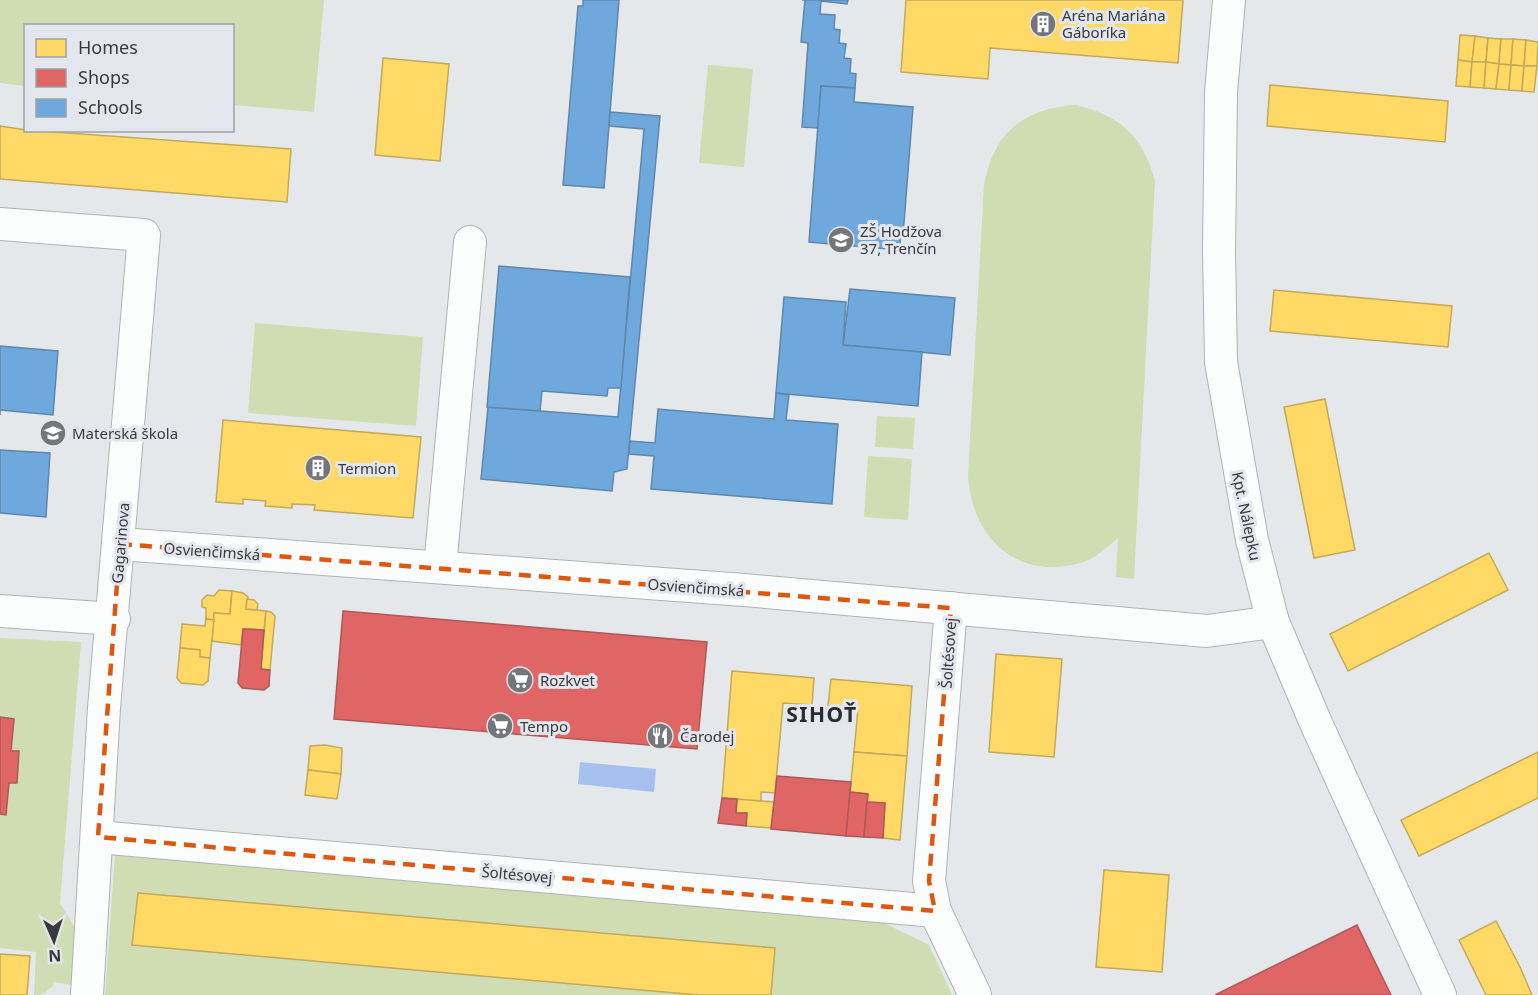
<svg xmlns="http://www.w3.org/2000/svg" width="1538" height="995" viewBox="0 0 1538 995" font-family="'Noto Sans',sans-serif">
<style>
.green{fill:#d0dcb2}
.water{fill:#a5bfef}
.homes{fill:#ffd966;stroke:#c3a959;stroke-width:1.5}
.shops{fill:#e06666;stroke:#ae5859;stroke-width:1.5}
.schools{fill:#6fa8dc;stroke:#5e87ac;stroke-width:1.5}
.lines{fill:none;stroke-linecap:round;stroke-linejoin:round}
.street-casing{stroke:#b0b2b5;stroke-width:34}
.street{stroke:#fbfcfc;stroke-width:32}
.marked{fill:none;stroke:#df570e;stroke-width:4.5;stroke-dasharray:12 8;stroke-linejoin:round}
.labels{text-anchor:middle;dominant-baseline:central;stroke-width:6;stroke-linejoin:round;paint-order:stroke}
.poi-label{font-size:15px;fill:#38393b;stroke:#e3e7ed;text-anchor:start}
.street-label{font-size:15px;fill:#38393b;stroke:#e3e7ed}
.district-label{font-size:21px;font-weight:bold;letter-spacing:1.5px;fill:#282b2f;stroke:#e3e7ed}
</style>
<rect width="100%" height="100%" fill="#e5e8eb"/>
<g class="green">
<path d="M0 0H324L314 112 233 105 232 26H26L25 86 0 83Z"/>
<path d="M708 65 753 69 744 167 699 163Z"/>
<path d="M1076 105C1121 116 1143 136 1155 181L1134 579 1116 577 1118 538C1107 547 1095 559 1080 563 1016 581 972 537 968 476L984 185C993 133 1024 108 1076 105Z"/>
<path d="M255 323 423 337 416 426 248 413Z"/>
<path d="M877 416 915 418 913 449 875 447Z"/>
<path d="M868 456 912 459 908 520 864 517Z"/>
<path d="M0 638 81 642 60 903 75 928 71 985 54 982 53 986 41 995H34L36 952 0 948Z"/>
<path d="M115 855 884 923 929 945 952 995H105Z"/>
</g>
<path class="water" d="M580 762 656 769 654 792 578 784Z"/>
<g class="homes">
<path d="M906 0H1183L1178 63 990 48 988 79 901 72Z"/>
<path d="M1460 35 1475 36 1472 62 1458 60Z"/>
<path d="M1475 36 1488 38 1486 62H1472Z"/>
<path d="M1488 38 1501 39 1499 64 1486 62Z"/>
<path d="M1501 39H1513L1511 65 1499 64Z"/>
<path d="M1513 39 1526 40 1524 66 1511 65Z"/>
<path d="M1526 40 1538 42 1537 66H1524Z"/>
<path d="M383 58 449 64 440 161 375 155Z"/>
<path d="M1458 60 1472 62 1470 87 1456 86Z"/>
<path d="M1472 62H1486L1484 88 1470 87Z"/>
<path d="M1486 62 1499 64 1496 89 1484 88Z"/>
<path d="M1499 64 1511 65 1509 90 1496 89Z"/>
<path d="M1511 65 1524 66 1522 91 1509 90Z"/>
<path d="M1524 66H1537L1534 92 1522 91Z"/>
<path d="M1270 85 1448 101 1445 142 1267 126Z"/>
<path d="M0 126 26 130 291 149 287 202 0 179Z"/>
<path d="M1274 290 1452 306 1448 347 1270 331Z"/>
<path d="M1325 399 1355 550 1314 558 1284 407Z"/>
<path d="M223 420 421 437 413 518 314 510 315 505 292 504V508L265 506 266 501 243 499V504L216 502Z"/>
<path d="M1489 553 1508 590 1348 671 1330 634Z"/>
<path d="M219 590 232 591 230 614 214 613V620L206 619V608L202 607V600L207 595 214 596Z"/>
<path d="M232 591 243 593 248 597 246 609 266 611 264 630 243 629 241 645 212 641 214 613 230 614Z"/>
<path d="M247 599 254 600 258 604 257 610 246 609Z"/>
<path d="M266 611 271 612 275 616 270 670 261 669Z"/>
<path d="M206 619 214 620 210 658 200 657V650L180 648 182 624 205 626Z"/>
<path d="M180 648 200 650V657L210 658 208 681 203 685 181 683 177 678Z"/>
<path d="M996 654 1062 659 1054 757 989 752Z"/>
<path d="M732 671 814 678 812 705 783 703 775 793 761 792V802L722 798Z"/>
<path d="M831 679 912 686 907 756 854 752 858 709 828 706Z"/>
<path d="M325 745 342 748 341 774 308 770 310 746Z"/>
<path d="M854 752 907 756 900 840 883 838 885 803 867 802 868 794 850 792Z"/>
<path d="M1538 752V798L1419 856 1401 820Z"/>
<path d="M308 770 341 774 337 799 305 795Z"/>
<path d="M737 799 774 802 771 828 746 826 747 813H736Z"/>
<path d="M1104 870 1169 875 1162 972 1096 967Z"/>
<path d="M138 893 775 948 771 995H698L132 945Z"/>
<path d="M1496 921 1520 967 1532 995H1486L1459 940Z"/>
<path d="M0 954 30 956 27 995H0Z"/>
</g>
<g class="shops">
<path d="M343 611 707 642 697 749 334 719Z"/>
<path d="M243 629 264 630 261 669 270 670 269 686 264 690 242 688 238 683Z"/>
<path d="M0 717 14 719 11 751H19L17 783H9L6 815 0 814Z"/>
<path d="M777 776 851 782 846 836 771 829Z"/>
<path d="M850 792 868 794 864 837 846 836Z"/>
<path d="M722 798 737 799 736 813H747L746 826 718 823Z"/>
<path d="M867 802 885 803 883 838 864 837Z"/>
<path d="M1357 925 1391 995H1215Z"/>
</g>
<g class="schools">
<path d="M583 0H619L604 188 563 185 578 6H583Z"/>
<path d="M802 0H848L847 4 821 1 820 14 835 15 834 29 840 30 839 43 846 44 844 58 851 59 850 73 856 74 855 88 821 86 818 128 802 127 808 43 801 42 805 0Z"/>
<path d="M821 86 855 88 854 102 913 107 903 236H901L899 250 809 242Z"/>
<path d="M610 112 660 116 627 469 614 472 612 491 481 479 488 407 618 417 644 129 609 126Z"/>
<path d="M499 266 630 277 621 388H608L607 396 542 391 540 411 487 407Z"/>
<path d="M850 289 955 298 950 355 843 345Z"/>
<path d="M784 297 846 302 843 345 922 352 918 406 776 393Z"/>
<path d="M0 346 58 351 53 415 0 410V415Z"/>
<path d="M776 393 789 395 786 420 838 424 832 504 651 489 654 456 629 454 630 441 655 443 658 409 774 419Z"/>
<path d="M0 450 50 453 46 517 0 513Z"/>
</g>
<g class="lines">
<defs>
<g id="street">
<path d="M1229 0 1221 92 1219 251 1221 362 1252 540 1273 622 1315 721 1440 995"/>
<path d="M0 224 144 235 104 708 87 995"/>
<path d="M120 544 744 590 1207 631 1273 622"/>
<path d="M440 567 470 242"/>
<path d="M951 608 929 881 935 911 975 995"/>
<path d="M0 611 114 619"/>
<path d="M98 837 935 911"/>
</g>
</defs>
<use href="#street" class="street-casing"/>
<use href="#street" class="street"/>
</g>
<path class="marked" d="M120 544 951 608 929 881 935 911 98 837Z"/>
<defs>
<symbol id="building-disc" viewBox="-11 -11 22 22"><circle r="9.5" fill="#757679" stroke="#e3e7ed"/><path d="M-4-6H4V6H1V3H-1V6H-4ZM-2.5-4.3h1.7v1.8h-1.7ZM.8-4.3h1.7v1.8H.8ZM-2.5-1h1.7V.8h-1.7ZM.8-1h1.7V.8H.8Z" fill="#fff"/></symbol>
<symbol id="school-disc" viewBox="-11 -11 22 22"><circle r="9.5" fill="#757679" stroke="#e3e7ed"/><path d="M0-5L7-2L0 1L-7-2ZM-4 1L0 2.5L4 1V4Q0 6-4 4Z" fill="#fff"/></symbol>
<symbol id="supermarket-disc" viewBox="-11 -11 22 22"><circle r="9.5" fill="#757679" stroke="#e3e7ed"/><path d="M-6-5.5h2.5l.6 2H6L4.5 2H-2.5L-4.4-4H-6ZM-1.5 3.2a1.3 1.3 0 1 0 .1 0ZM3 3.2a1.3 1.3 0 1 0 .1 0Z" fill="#fff"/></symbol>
<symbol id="restaurant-disc" viewBox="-11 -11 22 22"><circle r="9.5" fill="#757679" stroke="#e3e7ed"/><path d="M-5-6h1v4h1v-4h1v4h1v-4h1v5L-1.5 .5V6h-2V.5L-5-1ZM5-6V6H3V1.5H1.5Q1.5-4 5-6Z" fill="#fff"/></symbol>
</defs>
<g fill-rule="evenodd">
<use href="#building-disc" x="1028" y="9" width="30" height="30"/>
<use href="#school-disc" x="826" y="225" width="30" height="30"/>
<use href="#school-disc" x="38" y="418" width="30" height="30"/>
<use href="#building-disc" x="303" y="453" width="30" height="30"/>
<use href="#supermarket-disc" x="505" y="665" width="30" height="30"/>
<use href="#supermarket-disc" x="485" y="711" width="30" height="30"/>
<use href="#restaurant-disc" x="645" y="721" width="30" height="30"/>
</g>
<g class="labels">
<g class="poi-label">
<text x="1062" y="15">Aréna Mariána<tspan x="1062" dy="17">Gáboríka</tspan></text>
<text x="860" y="231">ZŠ Hodžova<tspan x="860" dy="17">37, Trenčín</tspan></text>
<text x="72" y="433">Materská škola</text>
<text x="338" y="468">Termion</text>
<text x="540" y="680">Rozkvet</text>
<text x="520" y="726">Tempo</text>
<text x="680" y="736">Čarodej</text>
</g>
<g class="street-label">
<text transform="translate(1247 516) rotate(78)">Kpt. Nálepku</text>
<text transform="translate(120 543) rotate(-85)">Gagarinova</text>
<text transform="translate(212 551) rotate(4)">Osvienčimská</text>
<text transform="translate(696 587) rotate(4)">Osvienčimská</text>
<text transform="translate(948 653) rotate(-86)">Šoltésovej</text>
<text transform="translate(517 874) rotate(5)">Šoltésovej</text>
</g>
<g class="district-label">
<text x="822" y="714">SIHOŤ</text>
</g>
</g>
<rect x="24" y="24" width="210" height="108" fill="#e3e7ed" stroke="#9fa1a6" stroke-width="1.5"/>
<rect x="36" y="39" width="30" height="18" fill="#ffd966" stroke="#9fa1a6" stroke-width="1.5"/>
<text x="78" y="54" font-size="18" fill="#38393b">Homes</text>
<rect x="36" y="69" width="30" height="18" fill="#e06666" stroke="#9fa1a6" stroke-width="1.5"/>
<text x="78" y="84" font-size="18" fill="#38393b">Shops</text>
<rect x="36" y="99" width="30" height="18" fill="#6fa8dc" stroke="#9fa1a6" stroke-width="1.5"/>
<text x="78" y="114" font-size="18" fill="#38393b">Schools</text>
<g transform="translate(54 941) rotate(177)" stroke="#e3e7ed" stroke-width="4.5" paint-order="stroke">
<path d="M0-4.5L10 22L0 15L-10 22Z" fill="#38393b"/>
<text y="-9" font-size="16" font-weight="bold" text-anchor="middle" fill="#38393b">N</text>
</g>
</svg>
